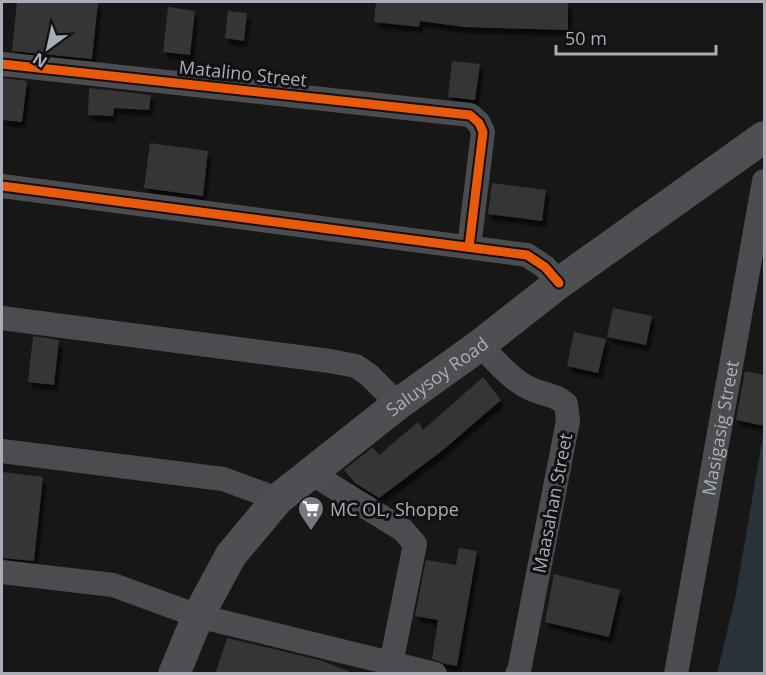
<svg xmlns="http://www.w3.org/2000/svg" width="766" height="675" viewBox="0 0 766 675" font-family="'Open Sans',sans-serif">
<style>
.water{fill:#2a3239}
.building{fill:#353536;filter:url(#shadow)}
.lines{fill:none;stroke-linecap:round;stroke-linejoin:round}
.minor{stroke:#4b4c50;stroke-width:24}
.major{stroke:#4d4f52;stroke-width:32}
.cycleway-casing{stroke:#111113;stroke-width:13}
.cycleway{stroke:#e8590c;stroke-width:9}
.labels{text-anchor:middle;dominant-baseline:central;stroke-width:6;stroke-linejoin:round;paint-order:stroke}
.street-label{font-size:18px;fill:#a8adb8;stroke:#111113}
.poi-label{font-size:18px;fill:#a8adb8;stroke:#111113;text-anchor:start}
</style>
<defs>
<filter id="shadow"><feDropShadow dx="3.5" dy="6" stdDeviation="1.5" flood-color="#0009"/></filter>
</defs>
<rect width="100%" height="100%" fill="#171717"/>
<path class="water" d="M764 430V673H717L735 599Z"/>
<g class="building">
<path d="M17 2H98L92 59 12 51Z"/>
<path d="M376 2H568V30L464 27 420 21 419 27 374 22Z"/>
<path d="M168 7 195 11 190 55 163 52Z"/>
<path d="M228 11 247 13 244 41 225 38Z"/>
<path d="M452 61 480 64 475 100 448 97Z"/>
<path d="M2 78 27 81 22 122 2 120Z"/>
<path d="M89 88 151 95 149 110 114 108 113 116 88 115Z"/>
<path d="M150 143 208 151 203 196 144 188Z"/>
<path d="M492 183 546 190 542 221 488 214Z"/>
<path d="M613 308 652 316 646 345 607 337Z"/>
<path d="M574 332 606 339 598 373 567 366Z"/>
<path d="M33 336 59 340 54 385 28 382Z"/>
<path d="M745 371 765 375V426L736 420Z"/>
<path d="M483 377 501 400 443 450 379 498 355 483 344 470 373 447 379 455 418 422 423 430Z"/>
<path d="M2 472 43 477 34 561 2 558Z"/>
<path d="M459 548 477 551 457 666 445 664 432 659 438 620 415 616 426 560 456 565Z"/>
<path d="M554 574 620 590 609 637 545 622Z"/>
<path d="M227 638 319 660 349 671V674H215Z"/>
</g>
<g class="lines">
<g class="minor">
<path d="M2 64 470 115 479 123 483 132 469 247"/>
<path d="M2 186 527 255 545 267 559 283"/>
<path d="M2 318 330 361 356 366 369 375 398 404"/>
<path d="M480 345C496 361 511 380 531 389 544 395 555 394 566 404L568 421 519 671 517 674"/>
<path d="M2 451 223 479 278 499"/>
<path d="M311 473 403 530 415 544 391 664"/>
<path d="M2 572 113 585 198 616 435 674"/>
<path id="s1" d="M676 674 764 181"/>
</g>
<path class="major" id="s2" d="M174 674 198 616 231 555 278 499 398 404 480 345 559 283 764 137"/>
<defs>
<g id="cycleway">
<path d="M2 64 470 115 479 123 483 132 469 247"/>
<path d="M2 186 527 255 545 267 559 283"/>
</g>
</defs>
<use href="#cycleway" class="cycleway-casing"/>
<use href="#cycleway" class="cycleway"/>
</g>
<defs>
<symbol id="supermarket-pin" viewBox="-11 -11 22 30"><path d="M0 17L-7.5 6A9.5 9.5 0 1 1 7.5 6Z" fill="#757880" stroke="#111113"/><path d="M-6-5.5h2.5l.6 2H6L4.5 2H-2.5L-4.4-4H-6ZM-1.5 3.2a1.3 1.3 0 1 0 .1 0ZM3 3.2a1.3 1.3 0 1 0 .1 0Z" fill="#fff"/></symbol>
</defs>
<g fill-rule="evenodd">
<use href="#supermarket-pin" x="296" y="494" width="30" height="40"/>
</g>
<g class="labels">
<g class="street-label">
<text transform="translate(243 73) rotate(6)">Matalino Street</text>
<text stroke="none"><textPath href="#s2" startOffset="406">Saluysoy Road</textPath></text>
<text stroke="none"><textPath href="#s1" startOffset="250">Masigasig Street</textPath></text>
<text transform="translate(552 503) rotate(-79)">Maasahan Street</text>
</g>
<g class="poi-label">
<text x="330" y="509">MC OL, Shoppe</text>
</g>
</g>
<rect width="766" height="675" fill="none" stroke="#a8adb8" stroke-width="6"/>
<g transform="translate(48 48) rotate(213)" stroke="#111113" stroke-width="4.5" paint-order="stroke">
<path d="M0-4.5L10 22L0 15L-10 22Z" fill="#a8adb8"/>
<text y="-9" font-size="16" font-weight="bold" text-anchor="middle" fill="#a8adb8">N</text>
</g>
<path d="M556 45v9h160v-9" fill="none" stroke="#a8adb8" stroke-width="3"/>
<text x="565" y="45" font-size="18" fill="#a8adb8" stroke="#111113" stroke-width="4.5" paint-order="stroke">50 m</text>
</svg>
